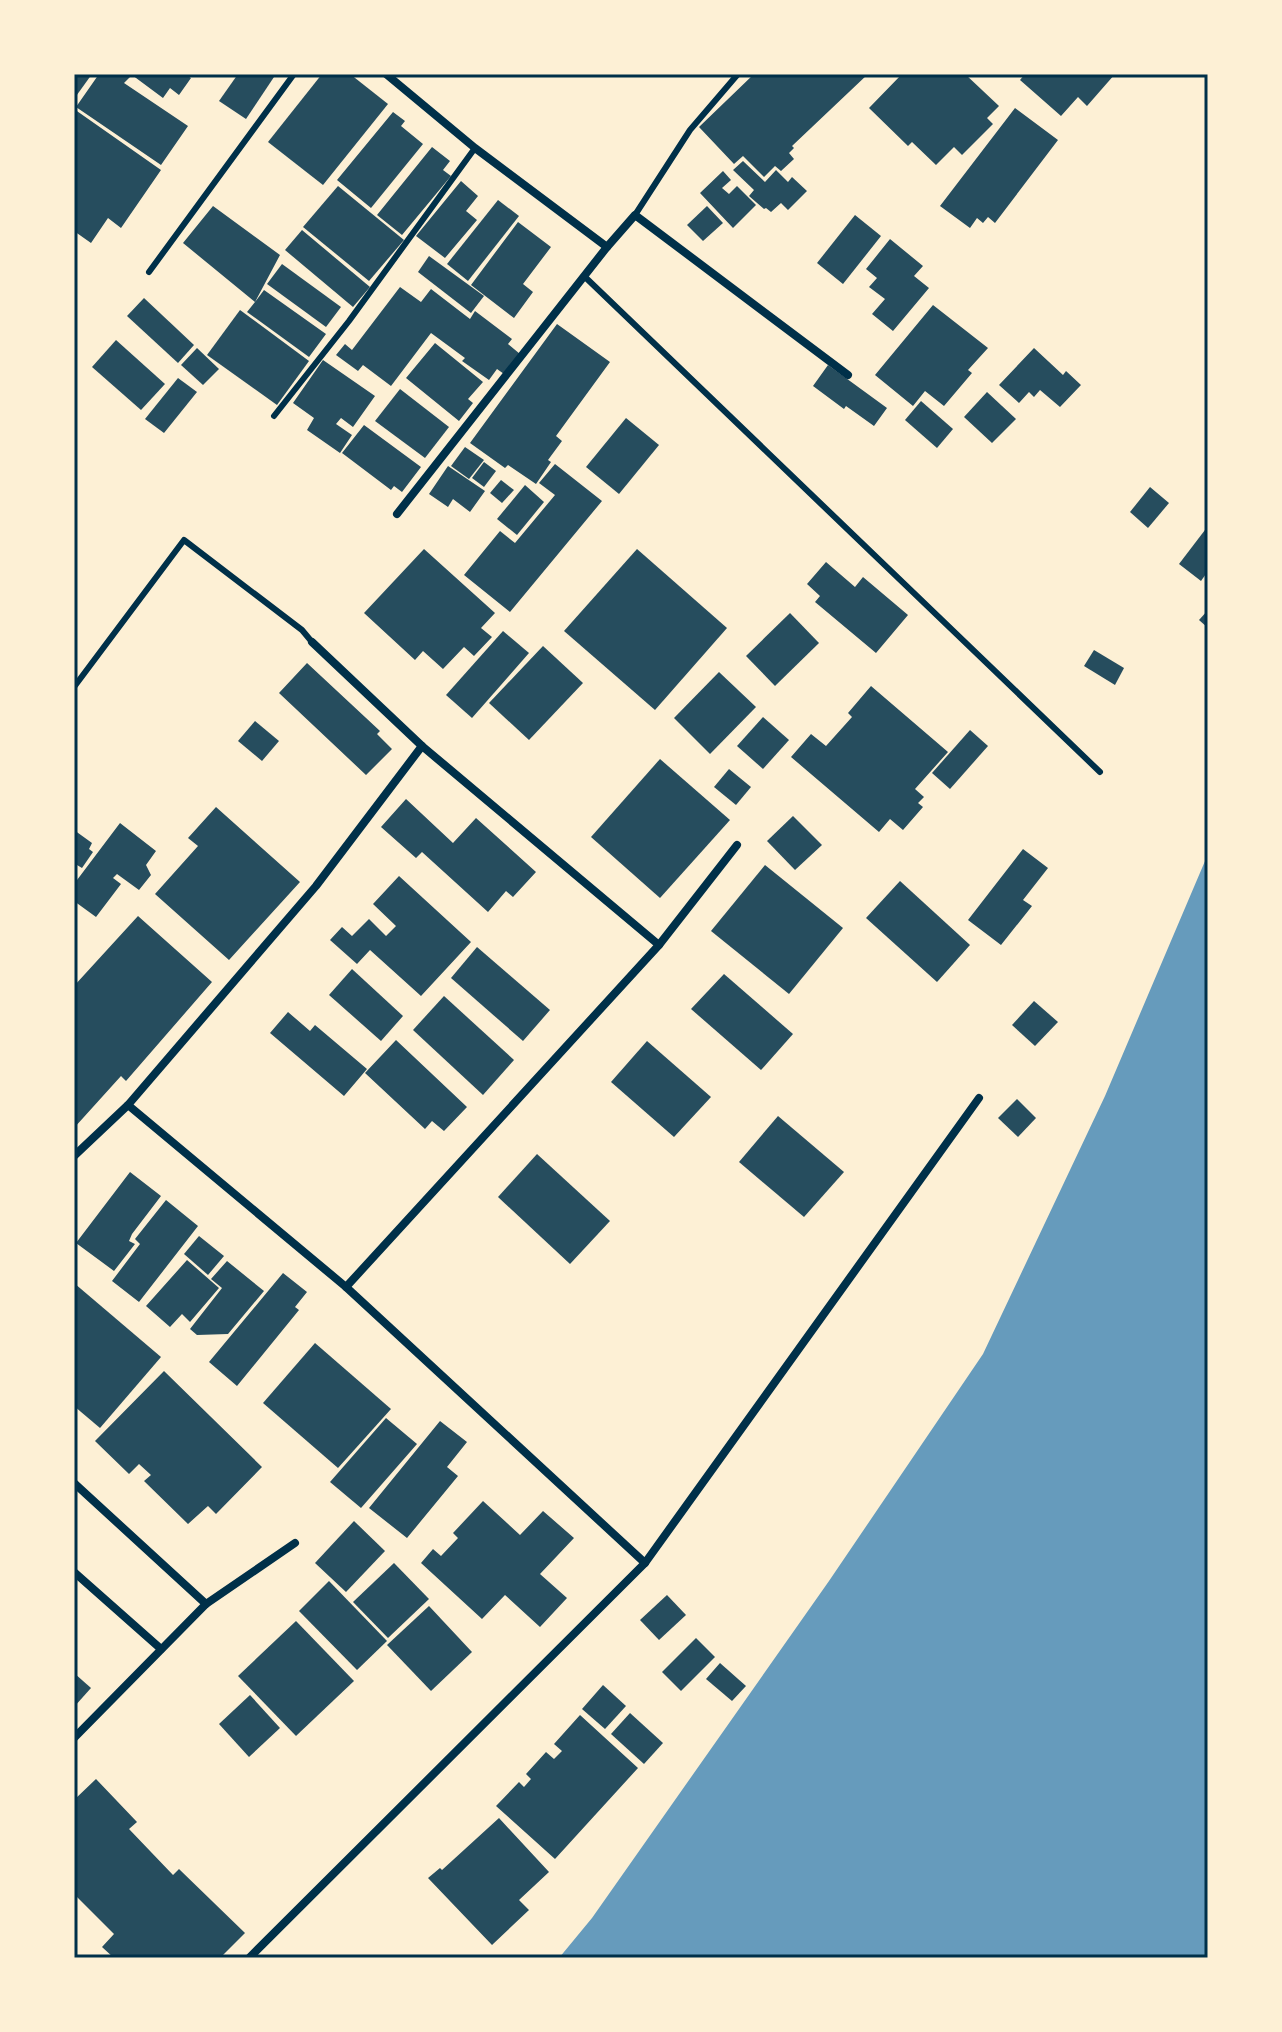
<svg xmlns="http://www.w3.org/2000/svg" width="1282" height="2032" viewBox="0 0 1282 2032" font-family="Helvetica,sans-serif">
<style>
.water{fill:#669bbc}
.building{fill:#264d5e}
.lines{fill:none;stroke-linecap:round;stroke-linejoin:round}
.service{stroke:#003049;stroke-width:6}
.minor{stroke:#003049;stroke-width:8}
.neatline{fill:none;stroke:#003049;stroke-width:3}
</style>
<rect width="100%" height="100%" fill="#fdf0d5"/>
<path class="water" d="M1208 854V1958H559L592 1918 829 1581 983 1354 1105 1096Z"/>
<g class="building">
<path d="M74 74H92L74 99Z"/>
<path d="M99 74H185L191 78 179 95 170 88 163 98 132 75 124 83 188 126 161 165 76 107Z"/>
<path d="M238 74H276L246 119 219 101Z"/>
<path d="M322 74H350L388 104 323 185 268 142Z"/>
<path d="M754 74H868L792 146 794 148 789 153 794 159 781 171 775 166 764 177 743 156 734 164 699 127Z"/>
<path d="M902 74H965L999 106 987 118 993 124 962 155 954 147 936 165 912 142 908 146 869 108Z"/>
<path d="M1025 74H1115L1087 106 1078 97 1061 116 1020 80Z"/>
<path d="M1015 108 1058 140 995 223 988 217 983 223 977 218 970 228 940 206Z"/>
<path d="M74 109 161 170 121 228 108 218 91 243 74 231Z"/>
<path d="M393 112 405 121 401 126 423 144 371 208 337 180Z"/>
<path d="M432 147 450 161 443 170 451 176 402 235 377 215Z"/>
<path d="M743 161 765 182 776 170 788 182 792 177 807 191 788 210 781 203 771 212 766 208 764 209 749 196 754 190 733 170Z"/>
<path d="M723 171 731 180 722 188 729 194 737 186 756 205 733 228 700 193Z"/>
<path d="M461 181 478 196 466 211 477 220 445 258 416 236Z"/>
<path d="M338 186 404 240 369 281 303 227Z"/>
<path d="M498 200 519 216 468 281 447 264Z"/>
<path d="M213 206 280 255 255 302 264 290 326 334 309 357 247 312 255 302 183 243Z"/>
<path d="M707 206 723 223 703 241 687 225Z"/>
<path d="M855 215 881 236 843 284 817 263Z"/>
<path d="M518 222 551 247 523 284 533 292 514 318 471 285Z"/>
<path d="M302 230 370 287 353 307 285 250Z"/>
<path d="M890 239 923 266 914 276 929 288 893 331 872 314 885 299 869 287 877 278 866 269Z"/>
<path d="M429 256 484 296 471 313 418 272Z"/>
<path d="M282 264 341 307 326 327 267 284Z"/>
<path d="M400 287 421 302 431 289 470 319 475 311 512 339 508 344 520 354 504 374 497 369 489 380 462 361 465 358 431 333 391 386 363 365 358 371 336 355 345 344 352 350Z"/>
<path d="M144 298 194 345 178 363 127 316Z"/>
<path d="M933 305 988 348 968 370 972 373 944 406 925 391 913 406 875 375Z"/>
<path d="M240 310 309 361 277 405 207 355Z"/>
<path d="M557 324 610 362 556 436 562 441 548 460 551 462 536 484 508 465 505 468 470 443Z"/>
<path d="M116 340 165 384 141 410 92 367Z"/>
<path d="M435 343 483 382 468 399 473 403 459 421 406 378Z"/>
<path d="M197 348 219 369 203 385 181 365Z"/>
<path d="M1034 348 1063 375 1066 371 1081 385 1060 407 1040 390 1034 397 1029 392 1019 403 999 385Z"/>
<path d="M323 360 375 396 353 427 341 418 336 424 352 435 340 453 307 430 314 418 293 403Z"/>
<path d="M828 365 887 408 874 426 846 406 844 409 813 386Z"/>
<path d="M178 378 197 392 164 433 145 419Z"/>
<path d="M400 389 449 427 425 458 375 421Z"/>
<path d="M987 392 1016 419 992 443 964 417Z"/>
<path d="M921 401 953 429 937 448 905 420Z"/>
<path d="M626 418 659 445 619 494 586 467Z"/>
<path d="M364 425 421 467 402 492 394 486 391 490 342 453Z"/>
<path d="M465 447 484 460 469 479 451 466Z"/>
<path d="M484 462 496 471 484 487 472 478Z"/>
<path d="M555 464 602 501 510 612 464 575 500 531 515 543 555 495 539 483Z"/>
<path d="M448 466 485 491 470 512 453 499 448 507 429 494Z"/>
<path d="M501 480 514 490 502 503 490 493Z"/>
<path d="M525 485 544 502 517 535 497 519Z"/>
<path d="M1150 487 1169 503 1148 528 1130 512Z"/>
<path d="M1208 526V571L1201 581 1179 564Z"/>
<path d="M424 549 495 613 481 628 492 637 474 656 464 647 443 669 423 651 415 660 364 613Z"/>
<path d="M637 549 727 628 655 710 564 631Z"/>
<path d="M826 562 855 587 863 577 908 615 876 653 815 602 820 596 807 584Z"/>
<path d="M1208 610V628L1199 620Z"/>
<path d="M790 613 819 643 775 686 746 656Z"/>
<path d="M503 631 529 653 472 718 446 695Z"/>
<path d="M543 646 583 683 529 740 489 703Z"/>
<path d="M1094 650 1124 668 1115 685 1084 666Z"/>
<path d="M307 663 380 731 377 734 392 749 366 775 279 693Z"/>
<path d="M719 672 756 707 710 754 674 718Z"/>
<path d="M871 686 948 752 915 789 924 797 918 803 923 807 903 830 890 819 879 832 791 757 811 734 826 746 852 717 848 713Z"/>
<path d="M763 717 789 740 763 769 737 746Z"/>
<path d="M255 721 279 741 262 761 238 741Z"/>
<path d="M970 730 988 746 950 789 932 773Z"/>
<path d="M660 759 730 820 660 898 591 837Z"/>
<path d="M729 769 751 787 736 805 714 787Z"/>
<path d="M406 799 453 843 476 818 536 872 513 897 506 891 488 912 422 852 416 858 381 827Z"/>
<path d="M216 807 300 882 229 960 155 894 198 846 188 838Z"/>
<path d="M793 816 822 845 795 870 767 841Z"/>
<path d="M120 823 156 851 146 865 151 875 139 890 117 874 113 878 121 884 96 917 74 901V884Z"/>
<path d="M74 830 92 843 89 849 93 852 82 868 77 865 74 869Z"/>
<path d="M1023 849 1048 868 1023 900 1032 906 1001 945 968 920Z"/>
<path d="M765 865 843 928 789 994 711 931Z"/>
<path d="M399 876 471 942 421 996 370 950 357 964 330 940 342 927 352 936 369 919 386 936 396 926 373 904Z"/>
<path d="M900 881 970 945 937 982 866 918Z"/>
<path d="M138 916 212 982 126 1081 121 1076 74 1128V986Z"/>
<path d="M477 947 550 1010 523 1041 451 978Z"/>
<path d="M352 969 403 1016 381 1041 329 995Z"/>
<path d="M724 974 793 1034 761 1070 691 1009Z"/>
<path d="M444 996 514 1060 483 1095 413 1030Z"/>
<path d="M1034 1001 1058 1022 1035 1046 1012 1025Z"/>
<path d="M288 1012 310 1031 315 1025 367 1069 344 1096 270 1033Z"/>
<path d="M396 1040 467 1107 444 1131 432 1121 425 1129 365 1073Z"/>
<path d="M647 1041 711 1097 674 1137 611 1082Z"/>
<path d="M1017 1099 1036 1118 1018 1137 998 1118Z"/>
<path d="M778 1116 844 1172 804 1217 739 1162Z"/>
<path d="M537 1154 610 1221 570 1264 498 1197Z"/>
<path d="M130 1172 161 1196 132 1234 129 1241 135 1244 114 1271 76 1243Z"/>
<path d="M166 1200 198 1226 139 1302 112 1281 140 1244 135 1239Z"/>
<path d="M199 1236 224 1256 208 1275 184 1254Z"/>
<path d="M187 1260 219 1288 190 1322 182 1314 170 1327 146 1306Z"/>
<path d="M227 1261 264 1291 228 1334 197 1335 190 1329 222 1288 211 1279Z"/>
<path d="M283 1273 307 1292 295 1307 299 1310 237 1386 209 1362Z"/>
<path d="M74 1283 161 1357 100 1428 74 1406Z"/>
<path d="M315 1343 391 1409 338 1468 263 1403Z"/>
<path d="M164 1371 262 1467 216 1514 208 1506 188 1524 144 1481 151 1475 139 1464 129 1474 95 1441Z"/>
<path d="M386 1418 417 1444 361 1508 330 1482Z"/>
<path d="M440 1421 467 1442 447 1467 458 1476 407 1538 369 1508Z"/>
<path d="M483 1501 520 1535 543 1511 574 1538 540 1574 567 1598 540 1627 505 1595 482 1619 421 1563 433 1549 441 1556 458 1538 453 1533Z"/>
<path d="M354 1521 385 1551 346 1592 315 1563Z"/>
<path d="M394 1563 429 1599 388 1638 353 1602Z"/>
<path d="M329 1581 387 1641 357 1670 299 1611Z"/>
<path d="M667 1595 686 1615 659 1640 640 1620Z"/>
<path d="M429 1606 472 1652 431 1691 387 1645Z"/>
<path d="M296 1621 354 1681 296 1736 238 1676Z"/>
<path d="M696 1638 715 1657 681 1691 662 1672Z"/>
<path d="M720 1663 746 1686 732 1701 706 1679Z"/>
<path d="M74 1673 91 1688 74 1707Z"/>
<path d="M603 1685 626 1706 605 1729 582 1709Z"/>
<path d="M250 1695 280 1728 249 1757 219 1724Z"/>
<path d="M630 1713 663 1743 644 1764 611 1734Z"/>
<path d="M580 1715 638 1768 555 1859 496 1806 519 1782 524 1787 531 1779 526 1774 546 1752 554 1759 562 1751 554 1744Z"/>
<path d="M96 1779 137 1822 129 1829 173 1875 179 1869 245 1933 220 1958H114L102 1947 114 1934 74 1894V1800Z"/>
<path d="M499 1818 549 1872 519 1900 529 1910 492 1945 428 1878 440 1868 442 1870Z"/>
</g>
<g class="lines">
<g class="service">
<path d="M635 215 690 130 738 74"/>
<path d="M149 272 294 74"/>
<path d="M584 276 1100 772"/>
<path d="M274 416 349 321 475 148"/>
<path d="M74 687 184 540 302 630 312 642"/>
</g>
<g class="minor">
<path d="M386 74 475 148 607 247"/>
<path d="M397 514 607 247 635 215 848 375"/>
<path d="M312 642 422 746 659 945"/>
<path d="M128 1105 346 1287 645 1563"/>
<path d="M74 1156 128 1105 316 886 422 746"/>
<path d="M346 1287 659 945 737 845"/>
<path d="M74 1483 206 1604"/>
<path d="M74 1572 161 1649"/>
<path d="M74 1738 206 1604 295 1543"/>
<path d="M249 1958 645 1563 979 1098"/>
</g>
</g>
<rect width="1282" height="2032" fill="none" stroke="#fdf0d5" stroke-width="152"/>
<rect x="76" y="76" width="1130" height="1880" class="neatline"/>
</svg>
